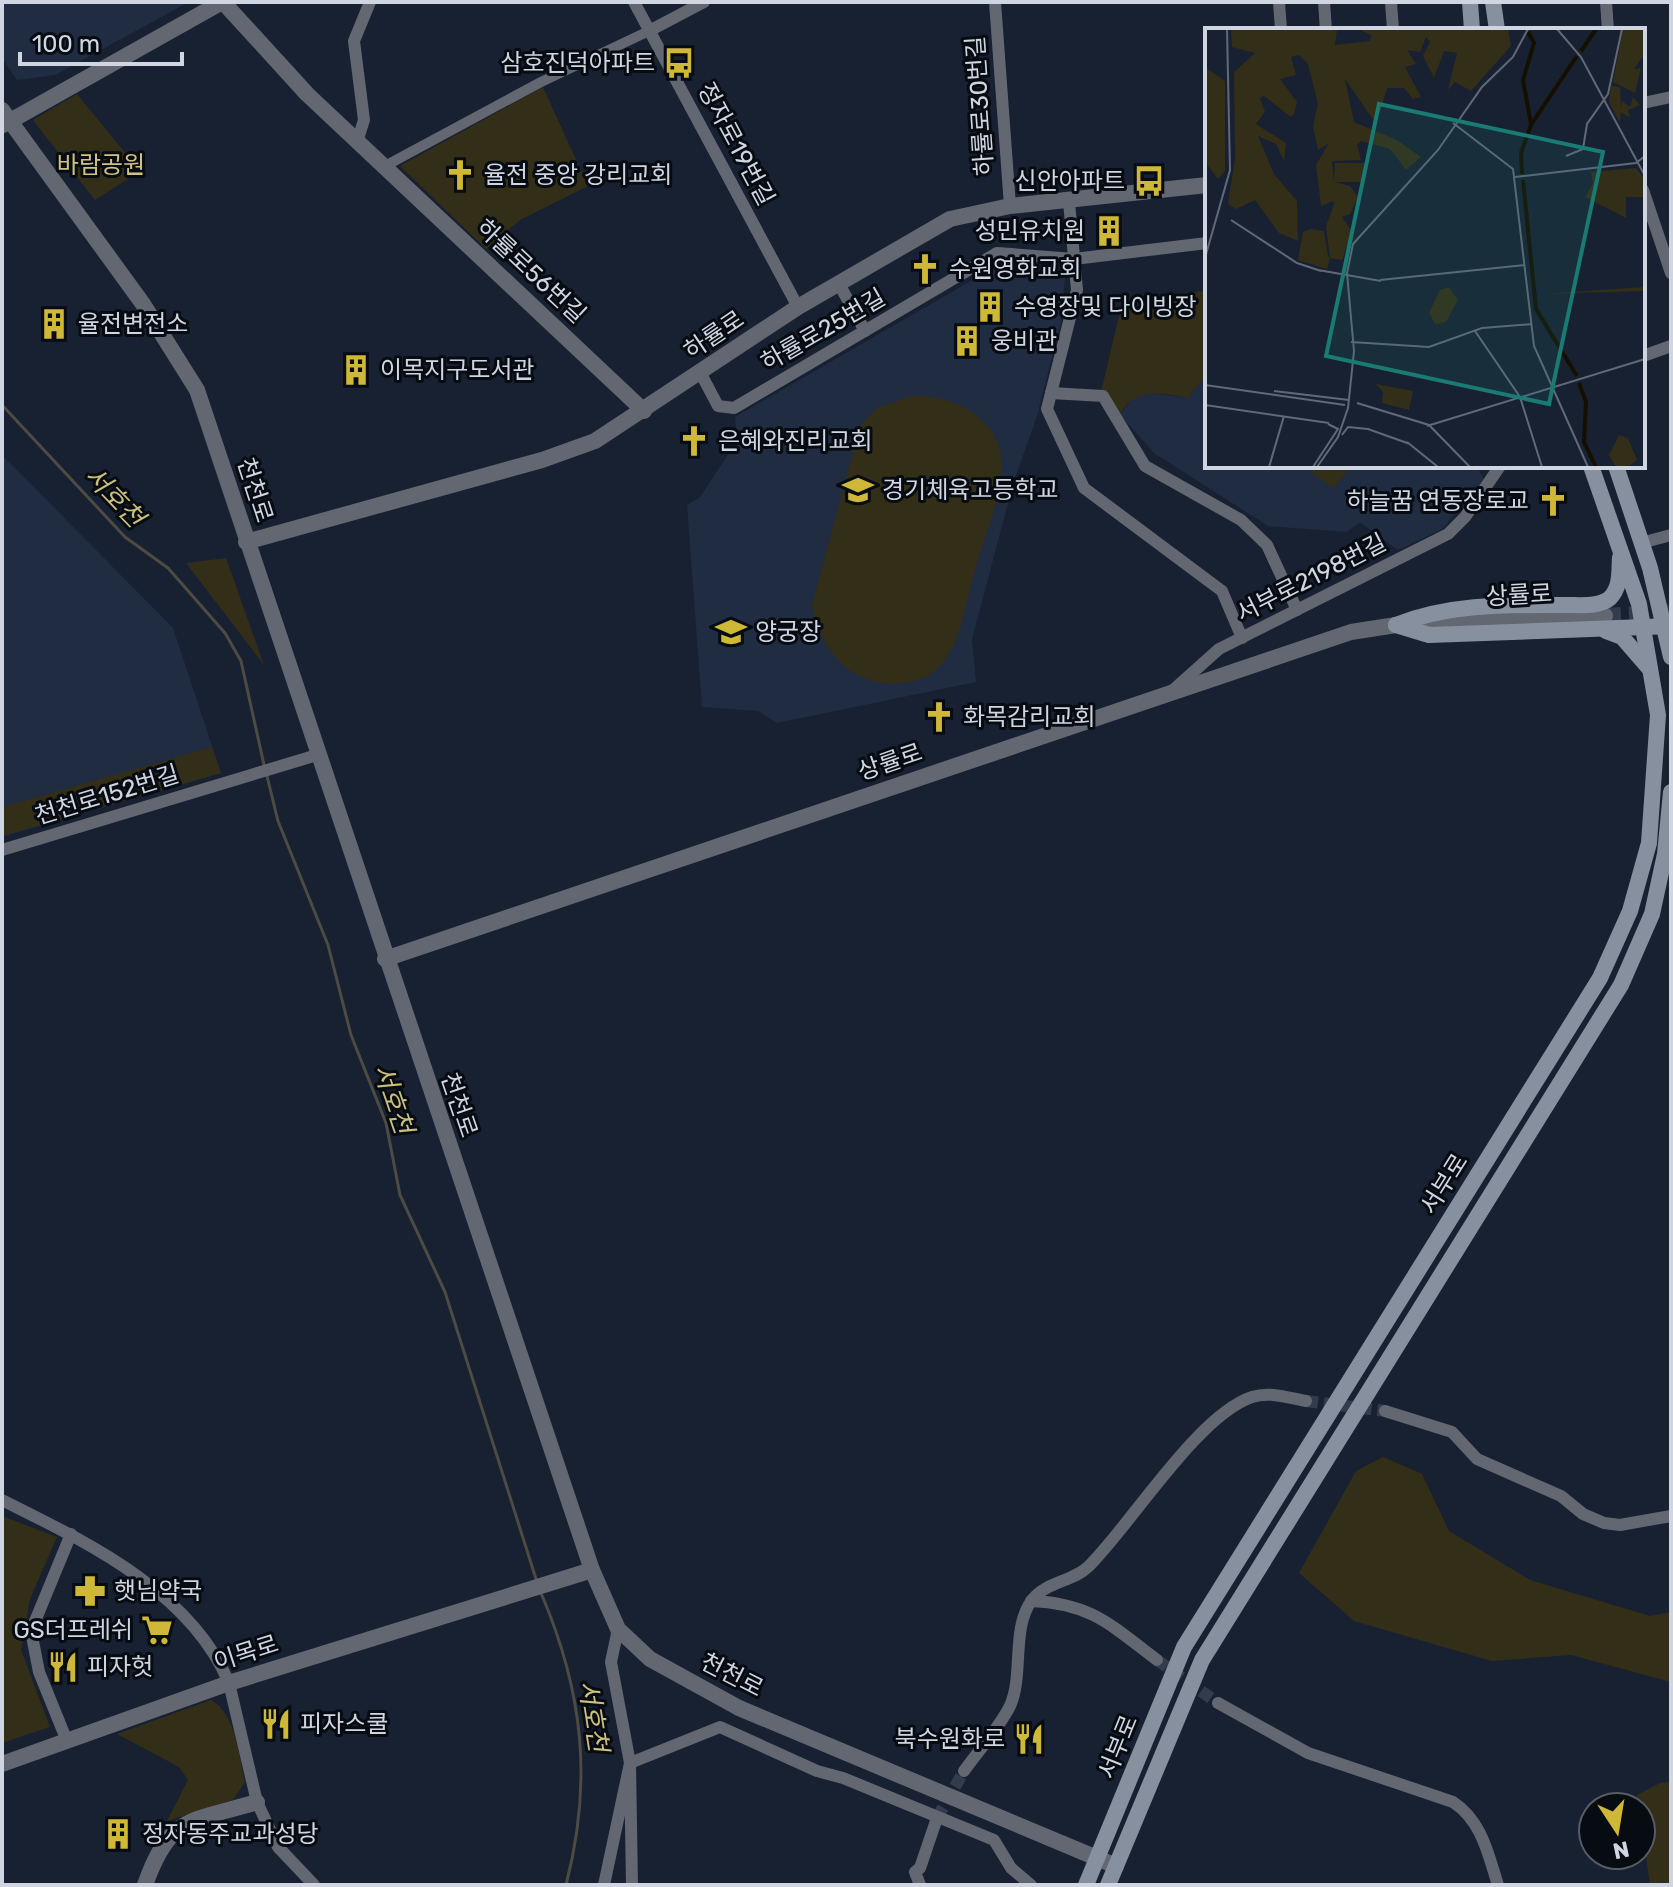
<svg xmlns="http://www.w3.org/2000/svg" width="1673" height="1887" viewBox="0 0 1673 1887" font-family="Rubik,'Noto Sans KR',sans-serif">
<style>
.built{fill:#202c42}
.green{fill:#332e17}
.lines{fill:none;stroke-linecap:round;stroke-linejoin:round}
.stream{stroke:#4d4b44;stroke-width:3}
.minor-tunnel{stroke:#333c4c;stroke-width:12;stroke-dasharray:12 6;stroke-linecap:butt}
.tertiary-tunnel{stroke:#333c4c;stroke-width:16;stroke-dasharray:16 8;stroke-linecap:butt}
.pedestrian{stroke:#626771;stroke-width:10}
.minor{stroke:#626771;stroke-width:12}
.tertiary{stroke:#626771;stroke-width:16}
.secondary{stroke:#87909e;stroke-width:16}
.labels{text-anchor:middle;dominant-baseline:central;stroke-width:6;stroke-linejoin:round;paint-order:stroke}
.poi-label{font-size:24px;fill:#cfd6e2;stroke:#070b12;text-anchor:start}
.street-label{font-size:24px;fill:#cfd6e2;stroke:#070b12}
.park-label{font-size:24px;fill:#d0c381;stroke:#070b12}
.water-label{font-size:26px;font-style:italic;fill:#ccc07e;stroke:#070b12}
.inset-river{fill:none;stroke:#150f00;stroke-width:4}
.inset-road{fill:none;stroke:#616978;stroke-width:2}
.view{fill:#197b74;fill-opacity:0.15;stroke:#197b74;stroke-width:4}
.inset-edge{fill:none;stroke:#cfd6e2;stroke-width:4}
</style>
<rect width="100%" height="100%" fill="#182132"/>
<g class="built">
<path d="M2 2H186L187 3 55 75 17 80 2 58Z"/>
<path d="M995 267 1065 277 1061 322 1037 416 1013 484 972 640 976 682 777 723 758 711 702 707 687 505 700 497 737 441 735 417Z"/>
<path d="M1207 374V466H1477L1484 480 1442 529 1398 550 1360 522 1347 532 1268 526 1154 453 1120 415 1134 396 1143 392 1188 398Z"/>
<path d="M2 455 173 628 221 773 2 837Z"/>
</g>
<g class="green">
<path d="M543 87 588 186 520 220 486 249 400 166Z"/>
<path d="M77 94 140 171 95 200 33 120Z"/>
<path d="M1203 291 1207 304V374L1188 398C1160 394 1136 385 1120 415L1101 392 1123 299Z"/>
<path d="M912 396C954 394 1002 418 1002 467 1003 493 981 546 974 573 966 602 961 642 941 665 931 676 918 681 903 683 854 689 819 651 812 605L860 426 879 407Z"/>
<path d="M1303 466H1352L1333 488Z"/>
<path d="M226 558 264 665 186 563Z"/>
<path d="M212 747 221 773 2 836V807Z"/>
<path d="M1383 1457 1422 1474 1449 1531 1530 1580 1650 1616 1671 1612V1682L1571 1655 1492 1661 1354 1621 1299 1573 1356 1471Z"/>
<path d="M2 1516 57 1537 30 1599 21 1650 50 1727 2 1743Z"/>
<path d="M211 1700C236 1713 239 1757 245 1782L233 1800 167 1821 188 1780 179 1767 117 1734Z"/>
<path d="M1671 1782V1885H1650L1637 1795 1660 1783Z"/>
</g>
<g class="lines">
<g class="stream">
<path d="M2 405 125 537 168 568 225 633 241 661 264 765"/>
<path d="M266 772 278 821 328 945 351 1035 386 1123 400 1195 445 1292 537 1582"/>
<path d="M541 1593C583 1691 593 1781 566 1885"/>
</g>
<g class="minor-tunnel">
<path d="M1306 1401 1385 1411"/>
<path d="M1157 1660 1218 1703"/>
<path d="M937 1818 964 1771"/>
</g>
<path class="tertiary-tunnel" d="M1605 616 1671 612"/>
<path class="pedestrian" d="M385 166 541 82 649 31"/>
<g class="minor">
<path d="M634 2 798 307"/>
<path d="M995 2 1010 206"/>
<path d="M1279 2 1281 30"/>
<path d="M1324 2 1326 30"/>
<path d="M1391 2 1393 30"/>
<path d="M1606 2 1608 30"/>
<path d="M649 31 704 2"/>
<path d="M1643 103 1671 97"/>
<path d="M357 142 364 120 354 41 370 2"/>
<path d="M1643 190 1671 273"/>
<path d="M1069 202 1077 290 1047 409 1084 488 1222 591 1242 638"/>
<path d="M839 284 865 331"/>
<path d="M1643 356 1671 346"/>
<path d="M700 372 718 406 734 408 997 253 1074 259 1207 243"/>
<path d="M1051 393 1103 396 1145 466 1241 520 1267 545 1297 610"/>
<path d="M1641 543 1671 535"/>
<path d="M1172 691 1219 649 1448 534 1465 517 1500 466"/>
<path d="M2 850 317 755"/>
<path d="M1385 1411 1452 1432 1477 1459 1561 1496 1583 1514 1604 1523 1620 1525 1671 1516"/>
<path d="M2 1500C86 1542 191 1591 229 1683L257 1802 278 1847 314 1885"/>
<path d="M1031 1601C1091 1603 1112 1626 1157 1660"/>
<path d="M1218 1703 1308 1753 1453 1802C1482 1821 1488 1854 1498 1885"/>
<path d="M67 1741 39 1672 31 1631 71 1534"/>
<path d="M964 1771C979 1750 999 1728 1010 1706 1024 1675 1011 1628 1032 1600 1047 1581 1073 1582 1089 1566 1132 1523 1198 1415 1252 1397 1270 1391 1289 1398 1306 1401"/>
<path d="M604 1885 630 1763 611 1662 618 1629"/>
<path d="M632 1885 630 1763 720 1727 817 1771 843 1778 994 1840 1011 1868 1031 1885"/>
<path d="M920 1885 915 1872 920 1868 937 1818"/>
</g>
<g class="tertiary">
<path d="M223 2 307 94 644 411"/>
<path d="M2 110 143 304 197 390 592 1570 618 1629 650 1659 739 1708 1116 1866"/>
<path d="M3 125 222 2"/>
<path d="M246 542 542 460 595 441 798 307 950 219 1010 206 1207 185"/>
<path d="M385 959 1351 632 1396 625 1605 616"/>
<path d="M2 1764 229 1683 592 1570"/>
<path d="M145 1885C170 1814 191 1822 257 1802"/>
</g>
<g class="secondary">
<path d="M1470 2 1472 30"/>
<path d="M1493 2 1497 30"/>
<path d="M1616 466 1650 568 1671 657"/>
<path d="M1396 625 1429 635 1671 626"/>
<path d="M1396 625C1451 603 1509 605 1568 605 1581 605 1600 607 1610 598 1621 587 1619 571 1620 557"/>
<path d="M1606 631 1622 637 1648 667"/>
<path d="M1086 1885 1184 1647 1600 978 1630 911 1649 843 1658 715 1639 604 1591 466"/>
<path d="M1108 1885 1202 1660 1621 985 1652 914 1665 854 1671 792"/>
</g>
</g>
<defs>
<symbol id="bus-bare" viewBox="-9 -9 18 18"><path d="M-5-6H5V4H4V6H2V4H-2V6H-4V4H-5ZM-3.5-4V0h7V-4ZM-3.5 1.2v1.5H-2V1.2ZM2 1.2v1.5H3.5V1.2Z" fill="#cfb837" stroke="#070b12" stroke-width="2.5" paint-order="stroke"/></symbol>
<symbol id="church-bare" viewBox="-9 -9 18 18"><path d="M-1.2-6h2.4v3.5h3.3v2.4h-3.3V6h-2.4V-.1h-3.3v-2.4h3.3Z" fill="#cfb837" stroke="#070b12" stroke-width="2.5" paint-order="stroke"/></symbol>
<symbol id="building-bare" viewBox="-9 -9 18 18"><path d="M-4-6H4V6H1V3H-1V6H-4ZM-2.5-4.3h1.7v1.8h-1.7ZM.8-4.3h1.7v1.8H.8ZM-2.5-1h1.7V.8h-1.7ZM.8-1h1.7V.8H.8Z" fill="#cfb837" stroke="#070b12" stroke-width="2.5" paint-order="stroke"/></symbol>
<symbol id="school-bare" viewBox="-9 -9 18 18"><path d="M0-5L7-2L0 1L-7-2ZM-4 1L0 2.5L4 1V4Q0 6-4 4Z" fill="#cfb837" stroke="#070b12" stroke-width="2.5" paint-order="stroke"/></symbol>
<symbol id="pharmacy-bare" viewBox="-9 -9 18 18"><path d="M-2-6h4v4h4v4h-4v4h-4v-4h-4v-4h4Z" fill="#cfb837" stroke="#070b12" stroke-width="2.5" paint-order="stroke"/></symbol>
<symbol id="supermarket-bare" viewBox="-9 -9 18 18"><path d="M-6-5.5h2.5l.6 2H6L4.5 2H-2.5L-4.4-4H-6ZM-1.5 3.2a1.3 1.3 0 1 0 .1 0ZM3 3.2a1.3 1.3 0 1 0 .1 0Z" fill="#cfb837" stroke="#070b12" stroke-width="2.5" paint-order="stroke"/></symbol>
<symbol id="restaurant-bare" viewBox="-9 -9 18 18"><path d="M-5-6h1v4h1v-4h1v4h1v-4h1v5L-1.5 .5V6h-2V.5L-5-1ZM5-6V6H3V1.5H1.5Q1.5-4 5-6Z" fill="#cfb837" stroke="#070b12" stroke-width="2.5" paint-order="stroke"/></symbol>
</defs>
<g fill-rule="evenodd">
<use href="#bus-bare" x="657" y="41" width="44" height="44"/>
<use href="#church-bare" x="438" y="153" width="44" height="44"/>
<use href="#bus-bare" x="1127" y="159" width="44" height="44"/>
<use href="#building-bare" x="1087" y="209" width="44" height="44"/>
<use href="#church-bare" x="903" y="247" width="44" height="44"/>
<use href="#building-bare" x="968" y="285" width="44" height="44"/>
<use href="#building-bare" x="32" y="302" width="44" height="44"/>
<use href="#building-bare" x="945" y="319" width="44" height="44"/>
<use href="#building-bare" x="334" y="348" width="44" height="44"/>
<use href="#church-bare" x="672" y="419" width="44" height="44"/>
<use href="#school-bare" x="836" y="468" width="44" height="44"/>
<use href="#church-bare" x="1531" y="479" width="44" height="44"/>
<use href="#school-bare" x="709" y="610" width="44" height="44"/>
<use href="#church-bare" x="917" y="695" width="44" height="44"/>
<use href="#pharmacy-bare" x="68" y="1569" width="44" height="44"/>
<use href="#supermarket-bare" x="135" y="1608" width="44" height="44"/>
<use href="#restaurant-bare" x="41" y="1645" width="44" height="44"/>
<use href="#restaurant-bare" x="254" y="1702" width="44" height="44"/>
<use href="#restaurant-bare" x="1007" y="1717" width="44" height="44"/>
<use href="#building-bare" x="96" y="1812" width="44" height="44"/>
</g>
<g class="labels">
<g class="poi-label">
<text x="655" y="63" text-anchor="end">삼호진덕아파트</text>
<text x="484" y="175">율전 중앙 강리교회</text>
<text x="1125" y="181" text-anchor="end">신안아파트</text>
<text x="1085" y="231" text-anchor="end">성민유치원</text>
<text x="949" y="269">수원영화교회</text>
<text x="1014" y="307">수영장및 다이빙장</text>
<text x="78" y="324">율전변전소</text>
<text x="991" y="341">웅비관</text>
<text x="380" y="370">이목지구도서관</text>
<text x="718" y="441">은혜와진리교회</text>
<text x="882" y="490">경기체육고등학교</text>
<text x="1529" y="501" text-anchor="end">하늘꿈 연동장로교</text>
<text x="755" y="632">양궁장</text>
<text x="963" y="717">화목감리교회</text>
<text x="114" y="1591">햇님약국</text>
<text x="133" y="1630" text-anchor="end">GS더프레쉬</text>
<text x="87" y="1667">피자헛</text>
<text x="300" y="1724">피자스쿨</text>
<text x="1005" y="1739" text-anchor="end">북수원화로</text>
<text x="142" y="1834">정자동주교과성당</text>
</g>
<g class="street-label">
<text transform="translate(980 106) rotate(-94)">하률로30번길</text>
<text transform="translate(736 144) rotate(62)">정자로19번길</text>
<text transform="translate(531 271) rotate(43)">하률로56번길</text>
<text transform="translate(823 330) rotate(-30)">하률로25번길</text>
<text transform="translate(714 335) rotate(-34)">하률로</text>
<text transform="translate(255 490) rotate(72)">천천로</text>
<text transform="translate(1311 578) rotate(-27)">서부로2198번길</text>
<text transform="translate(1519 595) rotate(-3)">상률로</text>
<text transform="translate(890 762) rotate(-19)">상률로</text>
<text transform="translate(107 795) rotate(-17)">천천로152번길</text>
<text transform="translate(459 1105) rotate(71)">천천로</text>
<text transform="translate(1444 1184) rotate(-58)">서부로</text>
<text transform="translate(246 1653) rotate(-18)">이목로</text>
<text transform="translate(732 1675) rotate(27)">천천로</text>
<text transform="translate(1118 1747) rotate(-68)">서부로</text>
</g>
<g class="park-label">
<text x="101" y="165">바람공원</text>
</g>
<g class="water-label">
<text transform="translate(114 497) rotate(46)">서호천</text>
<text transform="translate(393 1099) rotate(71)">서호천</text>
<text transform="translate(593 1716) rotate(81)">서호천</text>
</g>
</g>
<g transform="translate(1205 28)">
<rect width="440" height="440" fill="#182132"/>
<path d="M26 1H132L130 17 165 13 166 7 153 1H303L306 18 266 63 250 54 243 62 252 25 239 23 229 50 218 28 225 14 221 9 215 24 202 22 211 36 200 39 216 69 208 71 199 60H182L173 91 167 90 140 51 149 94 192 112 216 129 201 142 185 121 156 113 152 117 156 132 127 133 129 153 130 135H159V154H129L145 158 153 169 145 186 137 189 147 204 137 232 125 230 122 241 93 232 98 204 106 201 119 203 123 228 125 230 121 198 129 177 128 173 116 178 111 137 124 115 113 122 108 98 113 76 103 36 94 27 86 29 91 47 75 51 92 74 89 86 86 89 59 68 55 70 60 84 51 96 81 115 79 133 71 116 53 108 69 146 92 173 93 213 74 205 50 172 31 181 23 176 30 131 29 44 50 25 27 19ZM418 1H440V26L429 41 436 40 430 65 408 54ZM0 39 20 53V143L13 151 0 134ZM406 58 415 59 416 80 417 73 425 79 428 69 435 77 423 82 425 90 416 84 415 95 404 74ZM431 140 440 152V169H421V190L380 169 388 155 386 144ZM244 259 253 272 241 294 230 296 224 285 235 262ZM440 259V263L337 266ZM171 356 208 363 204 382 177 375 178 364ZM414 407 423 410 432 432 422 439H411L404 427Z" fill="#332e17"/>
<path class="inset-river" d="M323 4 329 15 318 52 326 96M376 23 391 1M317 146 316 125 326 97 372 28M318 152 331 281 372 348M374 355 381 374 379 414 391 439"/>
<path class="inset-road" d="M352 1 376 29 440 148M248 95 308 141 329 318 383 439M361 128 378 121 382 96 403 66 417 1M310 149 431 135 440 128M26 192 92 235 116 243M0 230 25 142 22 1M113 242 176 253M175 252 320 237M270 303 315 369 337 439M146 314 224 319 277 300 327 296M0 357 140 377M69 363 144 372M152 375 224 397 265 439M0 377 124 395M222 398 440 331M137 407 143 399 163 401 205 416M202 414 233 439M64 439 79 388M108 439 133 401 123 396M112 439 133 409 143 380 149 323 142 245 148 216 233 122 277 59 308 29 323 1"/>
<path class="view" d="M174 76 398 124 344 376 121 328Z"/>
<rect width="440" height="440" class="inset-edge"/>
</g>
<rect width="1673" height="1887" fill="none" stroke="#cfd6e2" stroke-width="8"/>
<g transform="translate(1617 1831) rotate(168)"><circle r="38" fill="#070b12" stroke="#575c65" stroke-width="2"/>
<path d="M0-6L14 30L0 20L-14 30Z" fill="#cfb837"/>
<text y="-12" font-size="22" font-weight="bold" text-anchor="middle" fill="#cfd6e2">N</text>
</g>
<path d="M20 52v12h162v-12" fill="none" stroke="#cfd6e2" stroke-width="4"/>
<text x="32" y="52" font-size="24" fill="#cfd6e2" stroke="#070b12" stroke-width="6" paint-order="stroke">100 m</text>
</svg>
